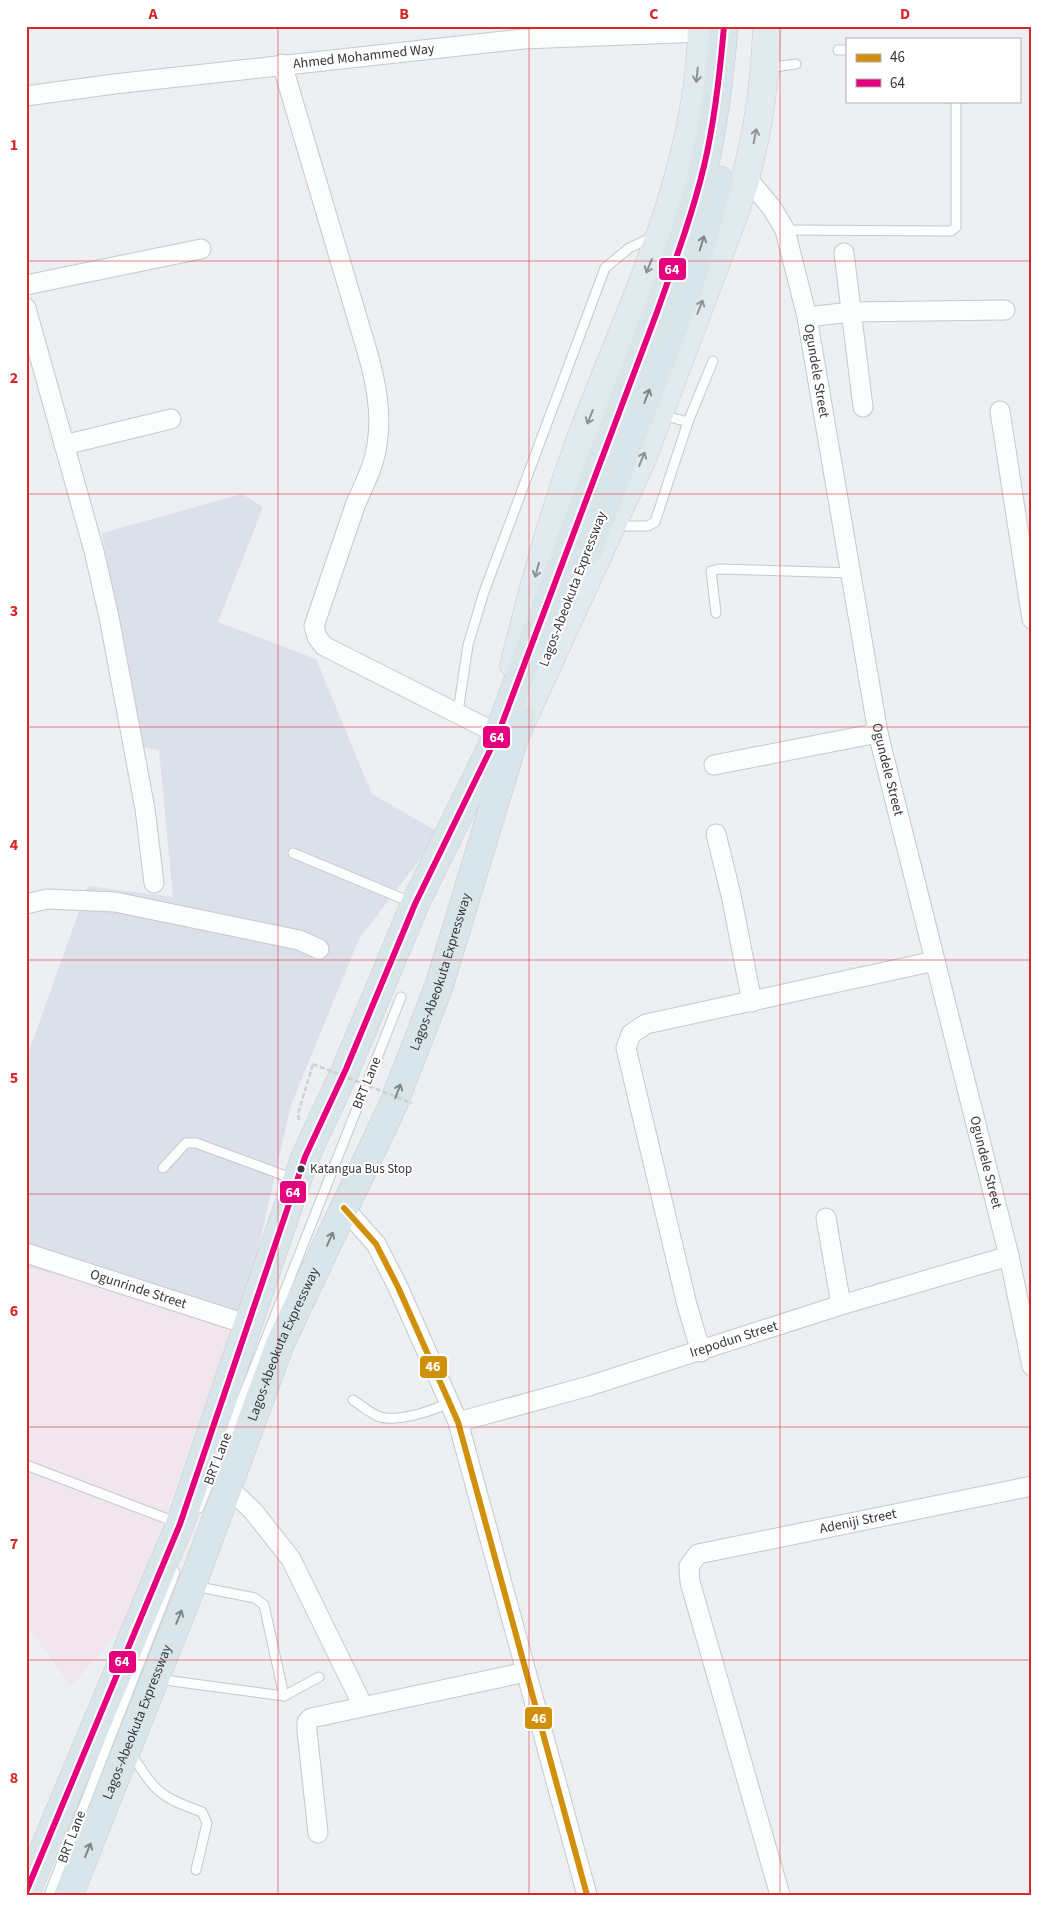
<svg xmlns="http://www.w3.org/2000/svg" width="1058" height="1921" viewBox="0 0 1058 1921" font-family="'Source Sans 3',sans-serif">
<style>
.built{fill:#dce0ea}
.industrial{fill:#f1e5ee}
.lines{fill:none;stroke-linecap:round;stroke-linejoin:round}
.service-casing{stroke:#c6c8cb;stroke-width:11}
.minor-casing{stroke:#c6c8cb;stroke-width:21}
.primary-casing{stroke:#c9cacc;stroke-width:29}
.trunk-casing{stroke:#c9cacc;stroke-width:29}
.path{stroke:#cfd0d1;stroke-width:2.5;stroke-dasharray:5 2.5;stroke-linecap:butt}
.service{stroke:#fcfdfd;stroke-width:9}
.minor{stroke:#fcfdfd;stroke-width:19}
.primary{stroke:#e1ebef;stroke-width:28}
.trunk{stroke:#d8e5ea;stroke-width:28}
.path-bridge{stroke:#cfd0d1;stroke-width:2.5;stroke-dasharray:5 2.5;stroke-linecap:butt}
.bus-1-casing{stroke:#fff;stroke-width:10}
.bus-2-casing{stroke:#fff;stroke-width:10}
.bus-1{stroke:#d1900c;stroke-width:6}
.bus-2{stroke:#e5007d;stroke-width:6}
.oneway{stroke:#8c9295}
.oneway2{stroke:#7f868a}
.grid{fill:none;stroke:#d62828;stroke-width:1;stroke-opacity:0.55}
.bus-dot{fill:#37383b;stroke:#fff;stroke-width:2}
.labels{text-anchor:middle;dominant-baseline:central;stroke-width:4;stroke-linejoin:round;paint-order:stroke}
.bus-label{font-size:13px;fill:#37383b;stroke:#fff;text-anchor:start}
.street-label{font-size:14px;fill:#37383b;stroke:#fff}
.line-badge{stroke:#fff;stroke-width:2}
.badge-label{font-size:14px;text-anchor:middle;font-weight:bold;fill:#fff}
.neatline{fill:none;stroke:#d62828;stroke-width:2}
.grid-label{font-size:16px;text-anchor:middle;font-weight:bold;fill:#d62828}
</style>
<rect width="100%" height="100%" fill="#edeff3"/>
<path class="built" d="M242 494 263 507 218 622 316 659 372 794 440 833 359 939 291 1105 253 1272 236 1318 26 1267V1060L88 886 173 897 159 750 137 746 102 533Z"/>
<path class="industrial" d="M26 1267 236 1318 126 1625 71 1686 26 1624Z"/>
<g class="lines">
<defs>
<g id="service">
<path d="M838 50H847"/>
<path d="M766 68 796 64"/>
<path d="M785 230 951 231 956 227V101"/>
<path d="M662 415 688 422"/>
<path d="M615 526H648L655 522 688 422 713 361"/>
<path d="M716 613 711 571 719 569 851 573"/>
<path d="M458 712 468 645 484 592 605 268 629 248 653 237"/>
<path d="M293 853 413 903"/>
<path d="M163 1168 186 1143H196L294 1179"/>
<path d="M353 1400C361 1405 371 1414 380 1417 398 1422 434 1411 449 1402"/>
<path d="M26 1465 178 1523"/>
<path d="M199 1508 401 997"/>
<path d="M194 1586 255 1598 264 1605 284 1696"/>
<path d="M157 1679 284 1696 319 1677"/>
<path d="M131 1754C157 1793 158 1796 202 1812L207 1823 196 1870"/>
<path d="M49 1895 175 1572"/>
</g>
<g id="minor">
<path d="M282 64 367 351C376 382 382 413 377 445 374 467 363 486 355 506 341 546 328 586 314 626L317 637 324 646 498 734"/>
<path id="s1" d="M26 96 114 84 523 39 702 32"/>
<path id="s2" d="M747 178 772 208 785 230 807 317 878 733 1009 1256 1032 1366"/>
<path d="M844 253 863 407"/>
<path d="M26 285 201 249"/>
<path d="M26 308 94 551 109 617 145 809 154 883"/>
<path d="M807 317 851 312 1005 310"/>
<path d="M1000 411 1032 619"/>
<path d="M64 445 171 419"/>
<path d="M714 765 878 733"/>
<path d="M716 834 731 895 752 1002"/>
<path d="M26 904 47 899 115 902 299 940 319 949"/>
<path d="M344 1208 376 1244 398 1287 458 1422 587 1895"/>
<path d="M826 1218 841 1305"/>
<path id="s3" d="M26 1253 249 1325"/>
<path d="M701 1352 687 1305 626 1048 631 1034 646 1024 935 961"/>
<path id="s4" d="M458 1422 589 1386 841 1305 1009 1256"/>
<path d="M227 1486 253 1511 291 1559 363 1706"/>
<path d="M318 1833 307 1731V1722L311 1718 526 1672"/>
<path id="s5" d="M780 1895 690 1582 689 1566 698 1554 1032 1486"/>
</g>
<g id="primary">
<path d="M514 665C534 585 555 507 584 430 634 299 700 169 702 26"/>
<path d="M513 740 642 459 736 209C756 150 765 88 767 26"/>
</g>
<g id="trunk">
<path d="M588 551 690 284 719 180"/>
<path d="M26 1892 180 1524 305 1157 346 1069 415 904 498 734 657 312C674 264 692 216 704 166 715 120 720 73 724 26"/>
<path id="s6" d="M69 1895 192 1585 280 1344 393 1105 439 986 513 742 522 719"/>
</g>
</defs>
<use href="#service" class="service-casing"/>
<use href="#minor" class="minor-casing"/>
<use href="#primary" class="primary-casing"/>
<use href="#trunk" class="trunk-casing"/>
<path class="path" d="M299 1120 298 1114 313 1064"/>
<use href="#service" class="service"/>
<use href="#minor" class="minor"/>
<use href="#primary" class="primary"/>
<use href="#trunk" class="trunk"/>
<path class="path-bridge" d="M313 1064 412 1103"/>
<defs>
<path id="bus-1" d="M344 1208 376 1244 398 1287 458 1422 587 1895"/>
<path id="bus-2" d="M26 1892 180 1524 305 1157 346 1069 415 904 498 734 657 312C674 264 692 216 704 166 715 120 720 73 724 26"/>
</defs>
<use href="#bus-1" class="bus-1-casing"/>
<use href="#bus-2" class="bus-2-casing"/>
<use href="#bus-1" class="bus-1"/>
<use href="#bus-2" class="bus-2"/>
</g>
<defs><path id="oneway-shaft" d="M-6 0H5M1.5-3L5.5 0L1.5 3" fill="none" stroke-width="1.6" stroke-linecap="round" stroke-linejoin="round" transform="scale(1.25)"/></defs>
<g class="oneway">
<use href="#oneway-shaft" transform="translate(697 75) rotate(96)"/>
<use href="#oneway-shaft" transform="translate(755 136) rotate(-79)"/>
<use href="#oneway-shaft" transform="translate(649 266) rotate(112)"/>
<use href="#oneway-shaft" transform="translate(700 307) rotate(-69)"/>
<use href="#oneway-shaft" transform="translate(590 417) rotate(112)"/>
<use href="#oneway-shaft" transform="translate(642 459) rotate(-68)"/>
<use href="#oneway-shaft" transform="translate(537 570) rotate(105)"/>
</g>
<g class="oneway2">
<use href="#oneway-shaft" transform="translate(702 243) rotate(-73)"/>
<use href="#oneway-shaft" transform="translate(647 396) rotate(-69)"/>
<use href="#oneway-shaft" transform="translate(398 1091) rotate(-69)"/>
<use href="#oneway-shaft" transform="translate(330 1239) rotate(-66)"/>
<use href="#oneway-shaft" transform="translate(179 1617) rotate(-68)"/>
<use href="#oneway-shaft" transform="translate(88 1850) rotate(-68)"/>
</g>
<path class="grid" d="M278 26V1895M529 26V1895M780 26V1895M26 261H1032M26 494H1032M26 727H1032M26 960H1032M26 1194H1032M26 1427H1032M26 1660H1032"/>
<circle class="bus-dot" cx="301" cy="1169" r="4.5"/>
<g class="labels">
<g class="bus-label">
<text x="310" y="1169">Katangua Bus Stop</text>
</g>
<g class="street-label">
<text stroke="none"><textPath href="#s1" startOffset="340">Ahmed Mohammed Way</textPath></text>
<text stroke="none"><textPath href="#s2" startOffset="209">Ogundele Street</textPath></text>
<text transform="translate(573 589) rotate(-69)">Lagos-Abeokuta Expressway</text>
<text stroke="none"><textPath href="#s2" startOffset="614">Ogundele Street</textPath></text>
<text stroke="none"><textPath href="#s6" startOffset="996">Lagos-Abeokuta Expressway</textPath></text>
<text transform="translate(367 1083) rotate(-68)">BRT Lane</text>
<text stroke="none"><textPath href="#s2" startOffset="1019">Ogundele Street</textPath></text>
<text stroke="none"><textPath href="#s3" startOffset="118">Ogunrinde Street</textPath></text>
<text stroke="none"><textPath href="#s4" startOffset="288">Irepodun Street</textPath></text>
<text stroke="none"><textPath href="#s6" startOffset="591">Lagos-Abeokuta Expressway</textPath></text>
<text transform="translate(218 1459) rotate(-69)">BRT Lane</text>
<text stroke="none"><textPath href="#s5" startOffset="520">Adeniji Street</textPath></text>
<text stroke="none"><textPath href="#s6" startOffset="186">Lagos-Abeokuta Expressway</textPath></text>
<text transform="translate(72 1837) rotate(-69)">BRT Lane</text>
</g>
</g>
<g class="line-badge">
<rect x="658" y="257" width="29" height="24" rx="5" fill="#e5007d"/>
<rect x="482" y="725" width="29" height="24" rx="5" fill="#e5007d"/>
<rect x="279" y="1180" width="28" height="24" rx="5" fill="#e5007d"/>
<rect x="419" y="1355" width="29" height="24" rx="5" fill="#d1900c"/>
<rect x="108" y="1650" width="29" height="24" rx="5" fill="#e5007d"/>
<rect x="524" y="1706" width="29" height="24" rx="5" fill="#d1900c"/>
</g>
<g class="badge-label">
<text x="672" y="274">64</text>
<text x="497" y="742">64</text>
<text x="293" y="1197">64</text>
<text x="433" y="1371">46</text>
<text x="122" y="1666">64</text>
<text x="539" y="1723">46</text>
</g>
<rect width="1058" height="1921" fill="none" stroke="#ffffff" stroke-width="55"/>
<rect x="846" y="38" width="175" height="65" fill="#ffffff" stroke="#afafb1"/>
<rect x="856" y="54" width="25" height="8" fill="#d1900c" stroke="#afafb1"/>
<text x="890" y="62" font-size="15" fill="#37383b">46</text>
<rect x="856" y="79" width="25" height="8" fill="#e5007d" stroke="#afafb1"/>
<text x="890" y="88" font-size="15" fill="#37383b">64</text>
<rect x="28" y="28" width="1002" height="1866" class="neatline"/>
<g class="grid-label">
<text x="153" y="19">A</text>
<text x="404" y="19">B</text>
<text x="654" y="19">C</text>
<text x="905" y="19">D</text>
<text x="14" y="150">1</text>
<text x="14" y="383">2</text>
<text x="14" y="616">3</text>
<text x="14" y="850">4</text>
<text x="14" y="1083">5</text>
<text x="14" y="1316">6</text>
<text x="14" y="1549">7</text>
<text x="14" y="1783">8</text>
</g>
</svg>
